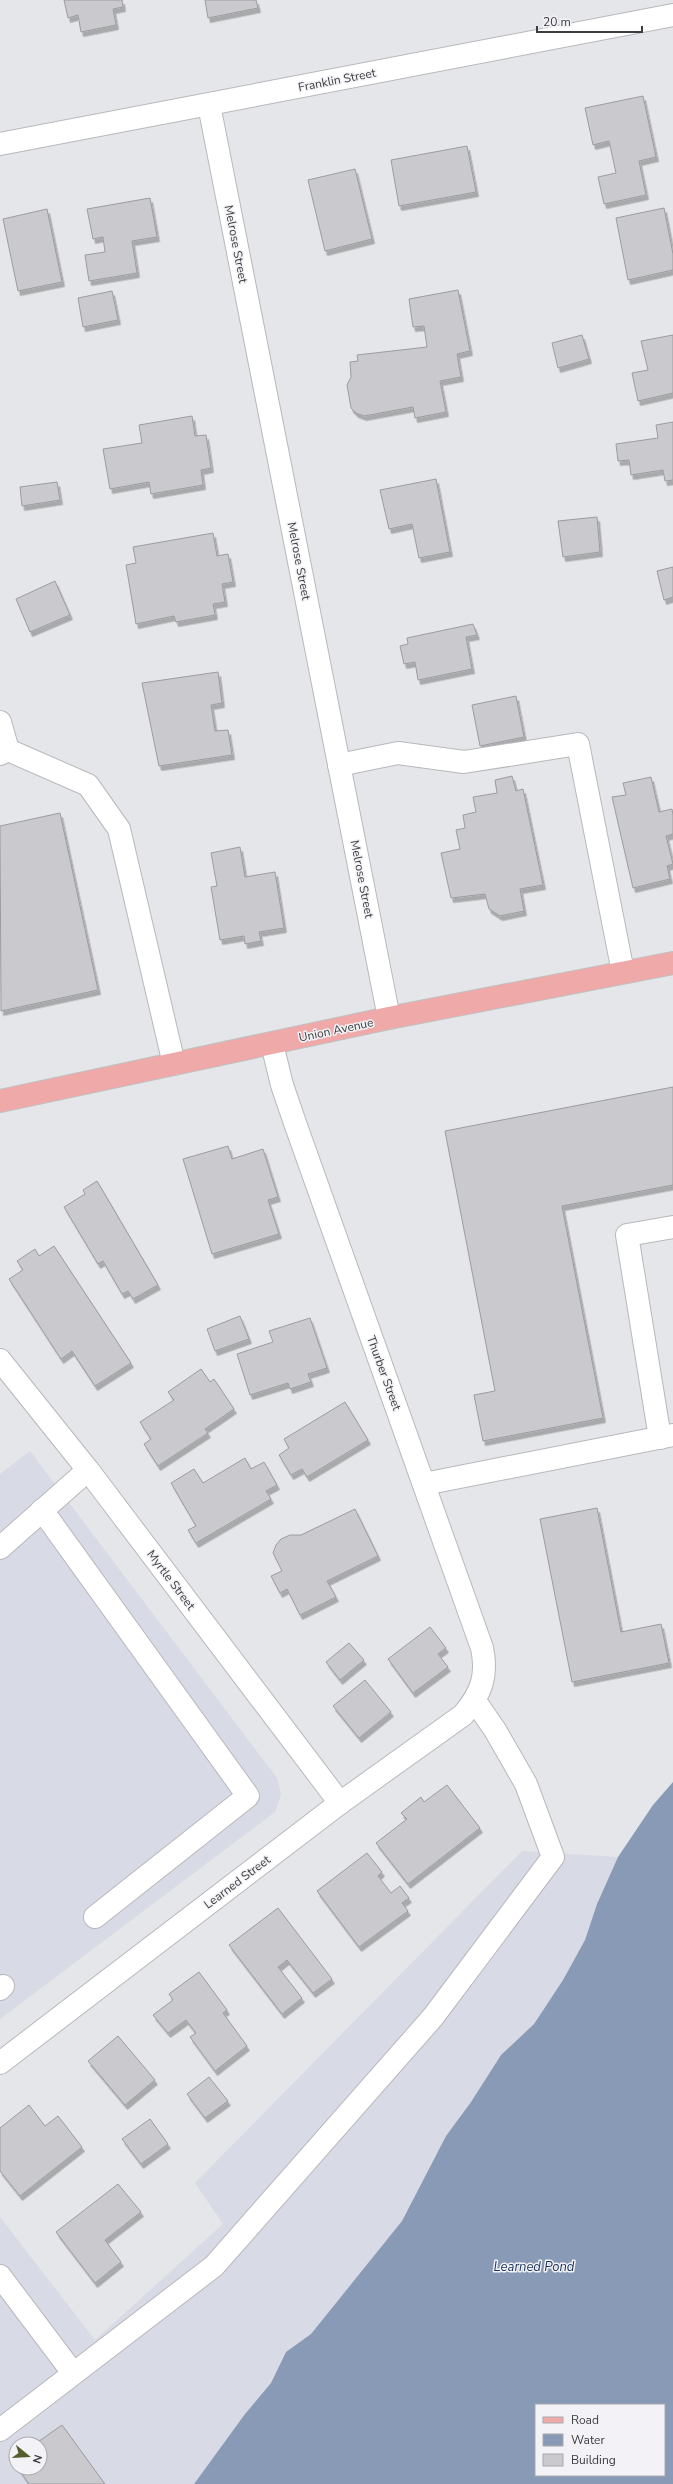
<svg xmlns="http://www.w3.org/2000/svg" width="673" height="2484" viewBox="0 0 673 2484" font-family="'Nunito Sans',sans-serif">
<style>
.built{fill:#d8dae5;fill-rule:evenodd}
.water{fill:#899ab7;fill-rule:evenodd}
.building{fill:#cacace;stroke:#9b9c9f;filter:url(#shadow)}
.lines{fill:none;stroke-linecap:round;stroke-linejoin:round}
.minor-casing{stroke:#b8b8bc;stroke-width:24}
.major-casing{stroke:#c1c1c1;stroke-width:24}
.minor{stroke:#fff;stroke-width:22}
.major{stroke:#efa9a9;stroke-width:22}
.labels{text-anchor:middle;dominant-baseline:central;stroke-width:3;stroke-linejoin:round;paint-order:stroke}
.street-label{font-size:12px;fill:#3c3d3e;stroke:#f3f3f7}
.water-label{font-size:13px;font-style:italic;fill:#1c325a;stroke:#f3f3f7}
</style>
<defs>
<filter id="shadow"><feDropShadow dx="2.5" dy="4.5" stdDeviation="0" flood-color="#0004"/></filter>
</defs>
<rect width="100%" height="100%" fill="#e5e6e9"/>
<g class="built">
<path d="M30 1451 277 1778 281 1795 275 1812 0 2019V1474Z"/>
<path d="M522 1851 618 1857 597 1904 585 1940 563 1980 534 2024 501 2055 471 2102 446 2136 402 2221 311 2334 286 2352 271 2383 245 2414 194 2484H0V2217L95 2340 223 2224 195 2183ZM16 2444H40V2468H16Z"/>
</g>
<path class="water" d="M673 1782V2484H194L245 2414 271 2383 286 2352 311 2334 402 2221 446 2136 471 2102 501 2055 534 2024 563 1980 585 1940 597 1904 618 1857 653 1805ZM536 2405H664V2475H536Z"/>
<g class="building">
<path d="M64 0H122L123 7 113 9 116 25 81 32 78 15 68 18Z"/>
<path d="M205 0H256L258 8 208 18Z"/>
<path d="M643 96 656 157 639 161 646 195 604 204 598 177 616 173 609 141 593 145 585 108Z"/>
<path d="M467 146 476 192 399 206 391 160Z"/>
<path d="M355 169 372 239 325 251 308 180Z"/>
<path d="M150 198 157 237 132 241 137 273 89 281 85 255 105 252 103 237 93 239 87 209Z"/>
<path d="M664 208 673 254V270L628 280 616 218Z"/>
<path d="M47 209 62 282 18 291 3 219Z"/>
<path d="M458 290 470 351 457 354 461 377 440 381 446 412 415 418 413 407 364 416 356 413 351 408 347 385 351 377 350 362 358 361 357 355 427 347 424 326 413 327 409 299Z"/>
<path d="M112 291 118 320 83 327 78 298Z"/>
<path d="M582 335 589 359 558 368 552 343Z"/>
<path d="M673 335V393L638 401 632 373 648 370 641 341Z"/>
<path d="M192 416 195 436 206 435 211 468 201 470 203 485 151 494 149 482 110 489 103 449 142 443 139 425Z"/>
<path d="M673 422V480L665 481 663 470 631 475 629 460 618 461 616 444 658 438 656 425Z"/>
<path d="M436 479 450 552 419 558 412 524 389 529 380 490Z"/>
<path d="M57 482 60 500 22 506 20 487Z"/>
<path d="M597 517 600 552 563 557 558 521Z"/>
<path d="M213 533 217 556 228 554 233 582 222 584 225 602 213 604 215 615 176 622 174 616 136 624 126 565 136 563 133 547Z"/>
<path d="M673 567V597L664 600 657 571Z"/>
<path d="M55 581 70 615 30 632 16 599Z"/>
<path d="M473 624 477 635 466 637 472 669 418 680 415 662 404 664 400 646 408 644 407 638Z"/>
<path d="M218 672 222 703 211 705 215 731 228 730 232 755 159 766 142 683Z"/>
<path d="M516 696 524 737 480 746 472 705Z"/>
<path d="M512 776 516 791 523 789 543 885 520 889 524 911 500 916 489 909 485 894 451 898 441 853 460 849 456 830 465 828 463 815 476 812 473 797 497 793 495 780Z"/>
<path d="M651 777 659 812 672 809 673 815V834L666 836 673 864 667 866 670 879 633 888 612 797 626 795 623 783Z"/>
<path d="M60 813 98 990 1 1011 0 826Z"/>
<path d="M240 847 245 877 275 872 284 928 259 932 261 941 245 944 244 936 220 940 211 887 217 886 211 853Z"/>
<path d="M673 1087V1185L562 1206 603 1418 483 1441 474 1395 495 1391 445 1131Z"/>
<path d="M228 1146 232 1159 263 1149 278 1197 268 1200 279 1234 212 1254 183 1159Z"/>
<path d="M97 1181 158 1285 133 1299 128 1291 122 1294 103 1261 98 1264 64 1207 85 1194 83 1190Z"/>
<path d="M54 1246 131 1363 95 1386 72 1351 61 1359 9 1279 23 1270 17 1261 35 1249 39 1256Z"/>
<path d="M240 1316 249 1339 215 1351 207 1329Z"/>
<path d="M310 1318 327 1368 308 1374 311 1382 290 1389 288 1383 250 1395 237 1354 273 1342 269 1331Z"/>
<path d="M201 1369 210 1382 214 1379 234 1409 205 1429 208 1433 158 1466 144 1444 151 1439 140 1422 174 1400 168 1392Z"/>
<path d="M345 1402 368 1440 307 1477 302 1469 291 1475 279 1455 289 1448 284 1439Z"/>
<path d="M245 1458 251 1469 264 1462 277 1485 266 1491 271 1499 196 1543 188 1530 196 1526 171 1483 194 1469 203 1483Z"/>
<path d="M597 1508 621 1632 661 1624 669 1663 572 1682 540 1519Z"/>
<path d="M355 1509 378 1556 327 1581 336 1597 300 1615 287 1589 280 1593 271 1576 282 1571 273 1553 276 1545 281 1539 290 1535H301Z"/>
<path d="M430 1627 446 1648 438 1654 448 1667 413 1693 388 1659Z"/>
<path d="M349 1643 364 1660 340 1680 326 1662Z"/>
<path d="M365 1680 391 1712 359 1738 333 1706Z"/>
<path d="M447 1785 480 1828 408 1884 376 1843 407 1819 401 1813 421 1797 424 1802Z"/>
<path d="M367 1853 382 1872 378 1876 391 1893 400 1886 409 1898 402 1903 408 1911 359 1947 317 1891Z"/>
<path d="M278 1908 332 1979 313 1993 287 1960 278 1967 302 1998 282 2014 229 1945Z"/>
<path d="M199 1972 227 2010 223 2013 247 2046 215 2071 190 2037 196 2033 186 2020 168 2033 153 2015 173 2000 169 1994Z"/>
<path d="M118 2036 155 2080 125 2105 88 2061Z"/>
<path d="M209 2077 228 2101 205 2118 187 2094Z"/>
<path d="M29 2105 45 2126 58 2116 82 2147 20 2196 0 2171V2128Z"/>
<path d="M150 2119 168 2144 141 2164 122 2139Z"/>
<path d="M118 2184 141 2212 105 2240 121 2262 95 2283 56 2232Z"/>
<path d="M62 2425 105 2484H29L18 2468H40V2444H35Z"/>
</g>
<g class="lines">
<defs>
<g id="minor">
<path d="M209 105 389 1018"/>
<path d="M0 144 673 15"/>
<path d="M0 722 8 750 0 754"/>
<path d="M8 750 88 785 119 829 174 1064"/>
<path d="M339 765 398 753 464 762 578 744 623 972"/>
<path d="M0 1360 88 1470 340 1803"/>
<path d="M660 1438 627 1235 673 1227"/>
<path d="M424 1484 673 1435"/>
<path d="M42 1510 248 1796 95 1917"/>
<path d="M0 1548 88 1470"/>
<path d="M0 1989 3 1986"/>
<path d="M0 2063 340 1803 463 1715C481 1694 488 1676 482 1648L295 1123 282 1085 272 1044"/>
<path d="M0 2276 73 2373"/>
<path d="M0 2430 214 2266 433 2017 553 1857 526 1784 495 1730 475 1701"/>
</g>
<path id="major" d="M0 1101 389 1018 673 963"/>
</defs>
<use href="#minor" class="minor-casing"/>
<use href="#major" class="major-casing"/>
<use href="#minor" class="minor"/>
<use href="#major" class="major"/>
</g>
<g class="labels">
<g class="street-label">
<text transform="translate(337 80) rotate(-11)">Franklin Street</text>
<text transform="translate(236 244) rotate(79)">Melrose Street</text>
<text transform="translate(299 561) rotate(79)">Melrose Street</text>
<text transform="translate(362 879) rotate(79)">Melrose Street</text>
<text transform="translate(336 1030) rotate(-12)">Union Avenue</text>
<text transform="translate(384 1373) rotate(70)">Thurber Street</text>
<text transform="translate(171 1580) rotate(53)">Myrtle Street</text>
<text transform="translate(237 1882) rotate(-37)">Learned Street</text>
</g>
<g class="water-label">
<text x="534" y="2267">Learned Pond</text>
</g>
</g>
<rect x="535" y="2404" width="130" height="72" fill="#f3f3f7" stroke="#aaaaad"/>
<rect x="543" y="2417" width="20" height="6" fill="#efa9a9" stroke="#aaaaad"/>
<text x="571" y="2424" font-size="12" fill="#3c3d3e">Road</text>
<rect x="543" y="2434" width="20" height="12" fill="#899ab7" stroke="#aaaaad"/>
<text x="571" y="2444" font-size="12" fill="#3c3d3e">Water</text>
<rect x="543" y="2454" width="20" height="12" fill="#cacace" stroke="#aaaaad"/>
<text x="571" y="2464" font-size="12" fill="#3c3d3e">Building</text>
<g transform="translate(28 2456) rotate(108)"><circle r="19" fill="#f3f3f7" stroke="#aaaaad"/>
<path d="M0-3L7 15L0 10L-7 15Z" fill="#555d2c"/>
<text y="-6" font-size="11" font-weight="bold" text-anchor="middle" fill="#3c3d3e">N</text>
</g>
<path d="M537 26v6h105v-6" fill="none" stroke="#3c3d3e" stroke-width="2"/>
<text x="543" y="26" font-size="12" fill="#3c3d3e" stroke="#f3f3f7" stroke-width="3" paint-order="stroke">20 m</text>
</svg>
